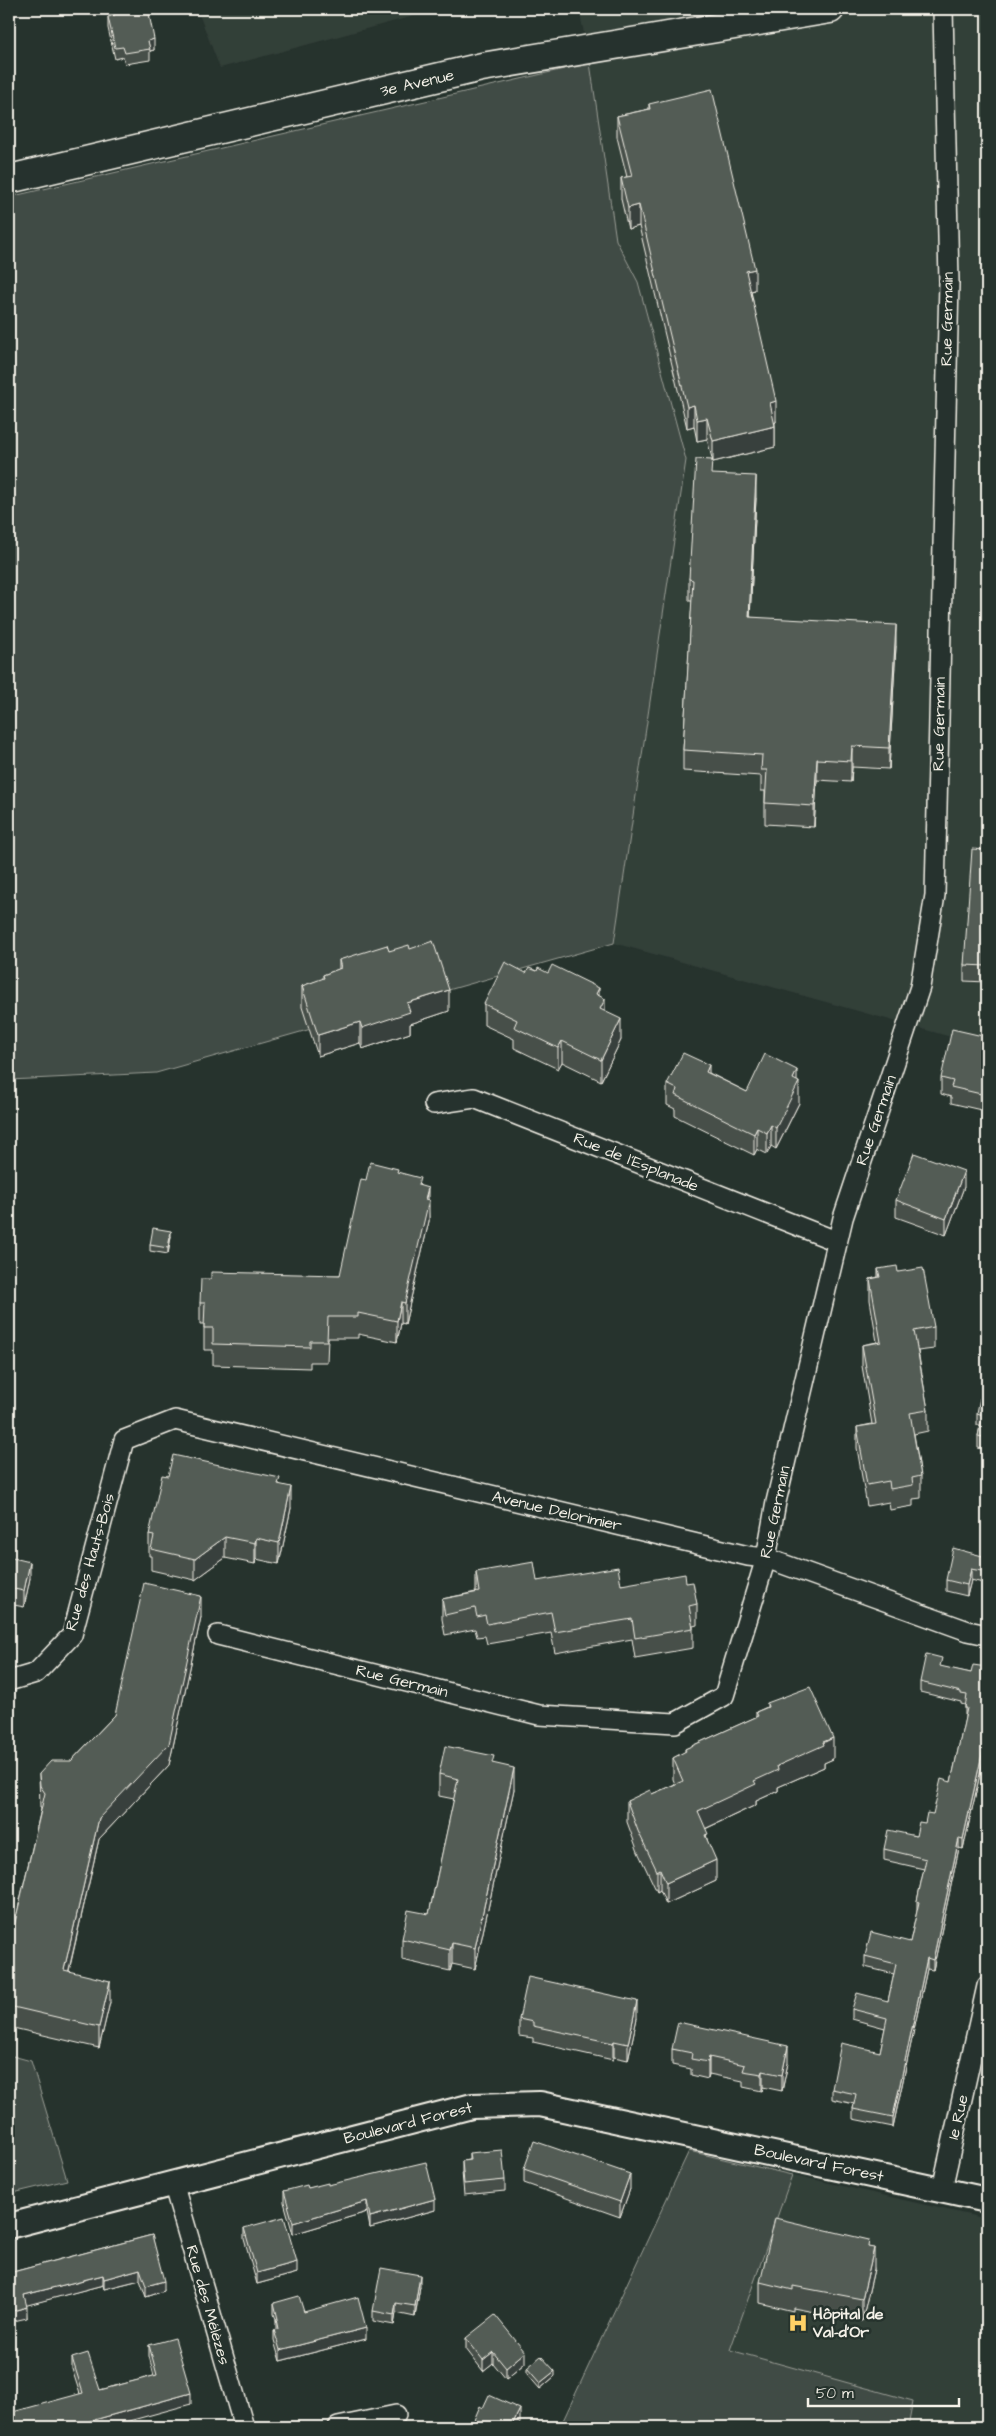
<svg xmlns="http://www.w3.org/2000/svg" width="996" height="2436" viewBox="0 0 996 2436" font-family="'Architects Daughter',sans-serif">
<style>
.built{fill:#333f39}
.green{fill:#414b45;stroke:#9a9e96}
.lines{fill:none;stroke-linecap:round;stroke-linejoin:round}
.minor-casing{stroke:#f4f1e8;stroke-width:22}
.tertiary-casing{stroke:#f4f1e8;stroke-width:28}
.secondary-casing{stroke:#f4f1e8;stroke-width:31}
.minor{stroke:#26332d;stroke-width:19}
.tertiary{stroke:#26332d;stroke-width:24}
.secondary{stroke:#26332d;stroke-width:28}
.wall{fill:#474f49;stroke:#f4f1e8}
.shaded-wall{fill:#39403c;stroke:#f4f1e8}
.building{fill:#525c55;stroke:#f4f1e8}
.labels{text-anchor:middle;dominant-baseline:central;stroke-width:5;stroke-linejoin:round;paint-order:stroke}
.street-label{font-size:16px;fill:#f4f1e8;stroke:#26332d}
.poi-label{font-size:16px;font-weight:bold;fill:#f4f1e8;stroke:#26332d;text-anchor:start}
</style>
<rect width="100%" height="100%" fill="#26332d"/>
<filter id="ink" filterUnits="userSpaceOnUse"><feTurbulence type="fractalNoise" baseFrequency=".02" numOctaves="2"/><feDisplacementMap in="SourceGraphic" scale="10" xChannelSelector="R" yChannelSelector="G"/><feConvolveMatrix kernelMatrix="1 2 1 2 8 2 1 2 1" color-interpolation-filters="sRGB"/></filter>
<g filter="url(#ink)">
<g class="built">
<path d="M197 9H440L220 68Z"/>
<path d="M579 9H987V1047L614 943 686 460 638 282 616 240 590 63Z"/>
<path d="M689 2151 987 2219V2427H560Z"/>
</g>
<g class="green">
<path d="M590 63 616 240 638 282 686 460 614 943 156 1073 9 1080V197Z"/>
<path d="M9 2055 31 2061 67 2180 9 2194Z"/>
<path d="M689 2151 792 2175 730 2350 913 2401 908 2427H560Z"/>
</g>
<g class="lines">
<defs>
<g id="minor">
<path d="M434 1104 474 1098 836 1241"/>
<path d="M218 1635 539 1715 675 1723 724 1696 766 1558 776 1502 843 1218 920 987 935 895 949 282 943 9"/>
<path d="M9 1681 36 1673 72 1635 124 1440 175 1420 748 1556 766 1558 968 1631 987 1635"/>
<path d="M173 2183 244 2427"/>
<path d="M942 2189 987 1986"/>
<path d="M338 2427 396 2415"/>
</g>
<path id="tertiary" d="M9 2226 472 2106 540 2104 987 2200"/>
<path id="secondary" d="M9 179 482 67 830 9"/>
</defs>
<use href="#minor" class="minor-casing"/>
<use href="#tertiary" class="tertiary-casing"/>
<use href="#secondary" class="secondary-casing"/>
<use href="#minor" class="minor"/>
<use href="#tertiary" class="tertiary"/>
<use href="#secondary" class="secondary"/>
</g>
<g class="wall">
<path d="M113 9H148L154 50 150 51V60L125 64 123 57 115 59 108 28V17L113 16Z"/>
<path d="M649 104 755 290 751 291 776 422 775 423V447L713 462 707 439 697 441 694 426 687 428 639 226 628 229 621 199V178L627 177 617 137V116L649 109Z"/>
<path d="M712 474 756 498 750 617 896 646 889 769 852 767 851 782 817 780 814 827 765 824V791H761V776L683 771V750L692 601H689V579Z"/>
<path d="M987 850V982L964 981V965Z"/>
<path d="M410 949 449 1011 410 1024V1033L362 1049 360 1043 318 1056 302 1007V986L323 979V975L339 969V960L389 951Z"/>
<path d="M537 971 599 996 605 1012 621 1040 601 1081 562 1062 558 1069 514 1048V1039L484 1025V1004L526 973Z"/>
<path d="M987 1037V1105L982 1104 981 1110 951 1103V1097L941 1094V1078Z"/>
<path d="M709 1073 747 1092 799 1103 776 1149 771 1146 767 1154 757 1149 754 1155 675 1116V1109L667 1105V1084Z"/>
<path d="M398 1172 420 1185 428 1199 429 1221 405 1324 401 1323 397 1342 358 1334V1338H328L327 1362H310V1368L213 1365V1350H204V1324H200V1303L211 1279 340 1275Z"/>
<path d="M964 1187 946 1235 896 1217V1200Z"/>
<path d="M171 1236 168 1254 150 1251V1245Z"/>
<path d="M878 1269 898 1272 934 1327V1349L918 1351 928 1410V1431L914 1434 921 1476V1498L913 1499V1506L890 1510 889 1502 867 1506 857 1448V1427L872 1424 862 1366V1345L877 1342 870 1300V1279L878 1277Z"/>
<path d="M987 1399V1450L978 1448V1436L980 1425H977V1413Z"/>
<path d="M987 1475V1492H986V1480Z"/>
<path d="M168 1476 280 1484 291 1508 279 1564 256 1559 255 1564 225 1558 195 1580 151 1570V1556H149V1535Z"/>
<path d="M987 1553V1584L971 1580 967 1596 946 1591V1580L986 1557Z"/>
<path d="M9 1557 30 1578 24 1607 9 1604Z"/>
<path d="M476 1572 537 1581 621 1585 686 1583 697 1604V1625L693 1626V1648L635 1658 632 1639 555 1653 551 1633 487 1644 485 1636 477 1637 475 1629 445 1635 442 1619V1599L476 1592Z"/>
<path d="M201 1617 169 1765 99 1839 69 1971 110 2002 99 2048 9 2027V1948L41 1809 40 1807 39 1774 71 1761 115 1715Z"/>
<path d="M942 1667 971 1673 987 1667V1743L963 1849 959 1848 933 1970 927 1969 893 2127 853 2119V2109L854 2104 832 2099V2089L880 2052 885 2028 852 2019V2009L888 2001 894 1974 865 1967V1956L910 1942 917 1911V1901L924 1869 884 1860V1849L916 1836 925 1823 933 1814 951 1782 965 1718V1705L961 1704V1702L920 1692V1682Z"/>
<path d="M767 1703 833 1759 824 1763V1767L778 1787V1791L756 1801V1805L705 1829 716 1881 666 1904 660 1890 657 1892 638 1852 627 1822V1801L652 1794 675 1784 673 1779V1758L685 1752V1749L756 1717V1712L767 1707Z"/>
<path d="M494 1764 514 1789 475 1969 452 1964 450 1971 402 1960V1939L429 1914 454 1799 439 1796V1774Z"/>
<path d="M637 2018 628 2060 614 2057 613 2060 533 2042V2038L519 2036V2019Z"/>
<path d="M672 2049 788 2063 782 2091 763 2087 762 2091 743 2087V2081L709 2074 708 2079 691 2075V2069L672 2065Z"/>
<path d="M469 2153 505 2180V2191L464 2195 462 2172V2161L469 2160Z"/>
<path d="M524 2169 630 2189 620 2217 524 2183Z"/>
<path d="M328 2185 435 2210 370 2228 367 2212 293 2234 284 2202V2191L308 2188Z"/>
<path d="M244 2228 297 2273 257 2284 244 2239Z"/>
<path d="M152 2235 164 2291 146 2297 140 2280 104 2289 103 2285 26 2305 27 2318 9 2273Z"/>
<path d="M869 2247 874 2269 862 2321 793 2308V2311L760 2303V2282Z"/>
<path d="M420 2286 415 2317 396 2313 394 2325 373 2321V2311Z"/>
<path d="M274 2303 304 2312 366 2339 280 2361 274 2341V2330H276V2319L274 2314Z"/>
<path d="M466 2338 525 2363 506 2379 493 2363 483 2371 466 2349Z"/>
<path d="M149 2345 191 2404 80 2394 72 2369V2358L100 2390 154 2376 149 2356Z"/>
<path d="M527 2368 555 2376 540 2389 527 2374Z"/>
</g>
<g class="shaded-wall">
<path d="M154 39V50L150 51 148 41Z"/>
<path d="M639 205V226L628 229V208Z"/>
<path d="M755 269V290L746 292V271Z"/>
<path d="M776 401V422L770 424V403Z"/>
<path d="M694 405V426L687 428V407Z"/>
<path d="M707 418V439L697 441V420Z"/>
<path d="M775 426V447L713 462V441Z"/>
<path d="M756 476V498L749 638V617Z"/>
<path d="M896 625V646L889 769V748Z"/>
<path d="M852 746V767L851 782V761Z"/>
<path d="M817 759V780L814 827V806Z"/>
<path d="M599 988V1009L596 994Z"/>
<path d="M449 990V1011L410 1024V1033L362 1049V1028L407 1003Z"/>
<path d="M605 999V1020L600 1009Z"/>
<path d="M621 1019V1040L601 1081V1060Z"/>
<path d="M360 1022V1043L318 1056V1035Z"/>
<path d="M562 1041V1062L558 1069V1048Z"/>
<path d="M709 1065V1087L706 1072Z"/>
<path d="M797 1070V1085L799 1082V1103L776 1149V1128L793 1079Z"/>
<path d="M982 1088V1104L981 1110V1094Z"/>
<path d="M771 1125V1146L767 1154V1133Z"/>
<path d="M757 1128V1149L754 1155V1134Z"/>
<path d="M964 1171V1187L946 1235V1219Z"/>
<path d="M428 1188V1205L429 1200V1221L405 1324V1303Z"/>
<path d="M171 1231V1236L168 1254V1248Z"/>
<path d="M401 1302V1323L397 1342V1321Z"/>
<path d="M291 1487V1508L279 1564V1543Z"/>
<path d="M225 1537V1558L195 1580V1559Z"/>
<path d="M256 1538V1559L255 1564V1543Z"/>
<path d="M30 1562V1578L24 1607V1591Z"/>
<path d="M971 1569V1580L967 1596V1585Z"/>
<path d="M201 1596V1617L169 1765 99 1839 64 1991V1970L99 1818Z"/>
<path d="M987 1732V1743L963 1849V1839Z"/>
<path d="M833 1738V1759L824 1763V1767L778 1787V1791L756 1801V1805L698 1832V1811L754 1781 777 1766Z"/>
<path d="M514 1768V1789L475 1969V1948Z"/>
<path d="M959 1838V1848L933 1970V1960Z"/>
<path d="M716 1860V1881L666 1904V1883Z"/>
<path d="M660 1869V1890L657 1892V1871Z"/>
<path d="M452 1943V1964L450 1971V1950Z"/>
<path d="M927 1958V1969L893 2127V2117Z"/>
<path d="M110 1981V2002L99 2048V2027Z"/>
<path d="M637 2001V2018L628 2060V2044Z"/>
<path d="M614 2041V2057L613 2060V2043Z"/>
<path d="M788 2046V2063L782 2091V2075Z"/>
<path d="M709 2057V2074L708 2079V2062Z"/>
<path d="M763 2071V2087L762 2091V2074Z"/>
<path d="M630 2174V2189L620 2217V2202Z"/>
<path d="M435 2199V2210L370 2228V2217Z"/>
<path d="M367 2201V2212L293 2234V2223Z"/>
<path d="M874 2248V2269L862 2321V2299Z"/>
<path d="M297 2262V2273L257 2284V2273Z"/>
<path d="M140 2269V2280L104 2289V2279Z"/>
<path d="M103 2275V2285L24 2306V2295Z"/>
<path d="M420 2275V2286L415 2317V2306Z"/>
<path d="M164 2281V2291L146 2297V2286Z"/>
<path d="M396 2303V2313L394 2325V2315Z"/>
<path d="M27 2307V2318L9 2322V2312Z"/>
<path d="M366 2328V2339L280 2361V2350Z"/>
<path d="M493 2352V2363L483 2371V2360Z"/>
<path d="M525 2352V2363L506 2379V2368Z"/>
<path d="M555 2371V2376L540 2389V2383Z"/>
<path d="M191 2393V2404L107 2427H69Z"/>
<path d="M520 2409V2423L517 2427H511Z"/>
</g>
<g class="building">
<path d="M114 9H148L154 39 148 41 150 49 125 53 123 47 115 48 108 17 115 15Z"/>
<path d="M712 89 755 269 746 271 776 401 770 403 775 426 713 441 707 418 697 420 694 405 687 407 639 205 628 208 621 178 632 176 617 116 650 109 649 104Z"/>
<path d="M696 459 712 460 711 474 756 476 749 617 896 625 889 748 852 746 851 761 817 759 814 806 765 803 767 770H761L762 755 683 750 693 580 689 579Z"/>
<path d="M972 849 987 850V966L964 965Z"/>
<path d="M433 941 449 990 407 1003 410 1012 362 1028 360 1022 318 1035 302 986 324 978 323 975 341 968 339 960 387 945 389 951 409 945 410 949Z"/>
<path d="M505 962 526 973 529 968 537 971 538 968 548 973 552 965 599 988 596 994 605 999 600 1009 621 1019 601 1060 562 1041 558 1048 514 1027 517 1020 484 1004Z"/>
<path d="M952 1029 987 1037V1089L982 1088 981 1094 951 1087 953 1081 941 1078Z"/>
<path d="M683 1053 709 1065 706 1072 747 1092 765 1054 797 1070 793 1079 799 1082 776 1128 771 1125 767 1133 757 1128 754 1134 675 1095 677 1089 667 1084Z"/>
<path d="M914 1153 964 1171 946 1219 896 1200Z"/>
<path d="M370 1162 398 1169 397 1172 420 1178 418 1185 428 1188 425 1199 429 1200 405 1303 401 1302 397 1321 358 1313V1317H328L327 1341H310V1347L213 1344V1328H204L205 1303H200L201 1279H211V1272L340 1275 361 1179 366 1180Z"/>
<path d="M153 1228 171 1231 168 1248 150 1245Z"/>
<path d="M897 1266 898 1272 923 1268 934 1327 914 1331 928 1410 910 1413 921 1476 912 1478 913 1485 890 1489 889 1481 867 1485 857 1427 876 1424 862 1345 881 1342 870 1279 880 1277 878 1269Z"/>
<path d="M980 1398 987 1400V1399V1438L978 1436 983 1415 977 1413Z"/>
<path d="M173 1455 280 1478 278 1484 291 1487 279 1543 256 1538 255 1543 225 1537 195 1559 151 1549 154 1536 149 1535 162 1475 168 1476Z"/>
<path d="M953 1548 986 1557 987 1553V1572L971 1569 967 1585 946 1580Z"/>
<path d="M9 1557 30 1562 24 1591 9 1588Z"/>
<path d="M534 1562 537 1581 618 1567 621 1585 685 1574 686 1583 693 1582 697 1604 689 1606 693 1628 635 1638 632 1619 555 1632 551 1612 487 1624 485 1615 477 1617 475 1608 445 1615 442 1599 479 1592 476 1572Z"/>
<path d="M144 1583 201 1596 169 1744 99 1818 64 1970 110 1981 99 2027 9 2006V1948L45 1793 40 1786 39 1774 51 1761H71L115 1715Z"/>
<path d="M926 1654 942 1658 940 1666 971 1673 973 1665 987 1667V1732L963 1839 959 1838 933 1960 927 1958 893 2117 853 2109 856 2094 832 2089 841 2043 880 2052 887 2018 852 2009 857 1993 888 2001 896 1964 865 1956 871 1932 910 1942 919 1902 917 1901 926 1859 884 1849 888 1830 916 1836 919 1822 925 1823 927 1813 933 1814 941 1779 951 1782 967 1708H965L967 1695 961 1694V1692L920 1682Z"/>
<path d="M810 1687 833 1738 823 1742 824 1745 777 1766 778 1770 754 1781 756 1784 698 1811 708 1834 705 1835 716 1860 666 1883 660 1869 657 1871 638 1831 627 1801 650 1790 652 1794 683 1781 673 1758 686 1751 685 1749 758 1716 756 1712 768 1707 767 1703Z"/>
<path d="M445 1746 494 1756 492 1763 514 1768 475 1948 452 1943 450 1950 402 1939 408 1910 429 1914 458 1779 439 1774Z"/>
<path d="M528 1977 637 2001 628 2044 614 2041 613 2043 533 2026V2022L519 2019Z"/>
<path d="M678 2022 788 2046 782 2075 763 2071 762 2074 743 2071 745 2065 709 2057 708 2062 691 2059 692 2053 672 2049Z"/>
<path d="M534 2141 630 2174 620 2202 524 2169Z"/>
<path d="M502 2150 505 2180 464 2184 462 2161 470 2160 469 2153Z"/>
<path d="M426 2162 435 2199 370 2217 367 2201 293 2223 284 2191 307 2185 308 2188 328 2183V2185Z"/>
<path d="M284 2217 297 2262 257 2273 244 2228Z"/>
<path d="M775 2218 869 2240 868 2247 874 2248 862 2299 793 2286V2290L760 2282Z"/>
<path d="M152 2235 164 2281 146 2286 140 2269 104 2279 103 2275 24 2295 27 2307 9 2312V2273Z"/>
<path d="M381 2268 420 2275 415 2306 396 2303 394 2315 373 2311Z"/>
<path d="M299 2296 304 2312 358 2297 366 2328 280 2350 274 2330 278 2329 276 2319H278L274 2303Z"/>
<path d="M495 2315 525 2352 506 2368 493 2352 483 2360 466 2338Z"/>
<path d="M175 2338 191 2393 69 2427H9V2413L83 2393 72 2358 88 2353 100 2390 157 2375 149 2345Z"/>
<path d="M541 2356 555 2371 540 2383 527 2368Z"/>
<path d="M489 2395 520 2409 511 2427H471L480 2406 483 2408Z"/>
</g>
</g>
<defs>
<symbol id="hospital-bare" viewBox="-9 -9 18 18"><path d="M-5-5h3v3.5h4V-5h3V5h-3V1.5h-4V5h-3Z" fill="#ffd166" stroke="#26332d" stroke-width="2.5" paint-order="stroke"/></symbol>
</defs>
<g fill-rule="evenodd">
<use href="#hospital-bare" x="784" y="2309" width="28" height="28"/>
</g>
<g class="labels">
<g class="street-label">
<text transform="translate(417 83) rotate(-13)">3e Avenue</text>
<text transform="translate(947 319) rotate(-89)">Rue Germain</text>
<text transform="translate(939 724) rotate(-89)">Rue Germain</text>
<text transform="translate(876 1120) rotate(-71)">Rue Germain</text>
<text transform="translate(636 1162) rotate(22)">Rue de l'Esplanade</text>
<text transform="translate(557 1511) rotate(13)">Avenue Delorimier</text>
<text transform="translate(775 1512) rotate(-78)">Rue Germain</text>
<text transform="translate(90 1562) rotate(-74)">Rue des Hauts-Bois</text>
<text transform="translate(402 1681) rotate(14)">Rue Germain</text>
<text transform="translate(958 2117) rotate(-77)">1e Rue</text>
<text transform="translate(408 2123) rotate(-14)">Boulevard Forest</text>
<text transform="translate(819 2163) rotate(12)">Boulevard Forest</text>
<text transform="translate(208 2305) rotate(74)">Rue des Mélèzes</text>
</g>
<g class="poi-label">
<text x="813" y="2314">Hôpital de<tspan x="813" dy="18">Val-d’Or</tspan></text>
</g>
</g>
<rect width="996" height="2436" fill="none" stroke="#26332d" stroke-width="30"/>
<rect x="15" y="15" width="966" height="2406" fill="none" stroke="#f4f1e8" stroke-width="2" filter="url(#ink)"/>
<path d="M808 2398v8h151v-8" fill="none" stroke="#f4f1e8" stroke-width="2.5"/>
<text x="816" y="2398" font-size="15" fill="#f4f1e8" stroke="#26332d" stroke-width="4" paint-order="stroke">50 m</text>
</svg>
